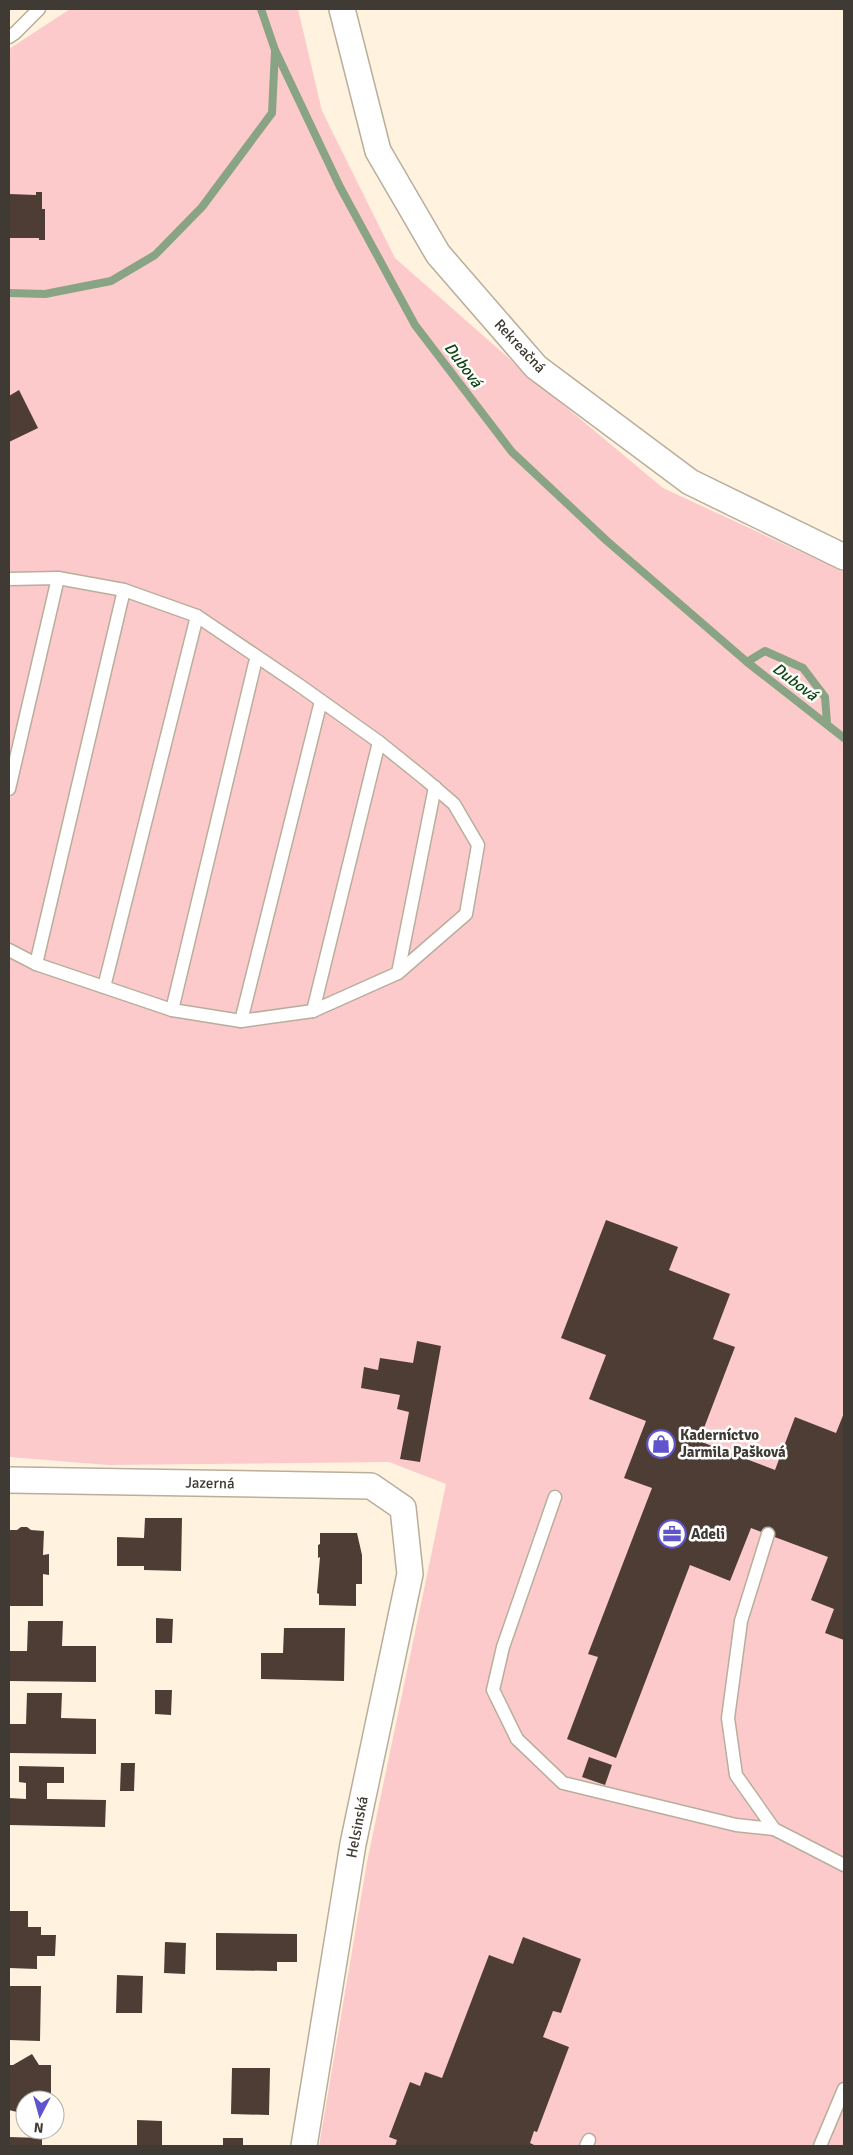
<svg xmlns="http://www.w3.org/2000/svg" width="853" height="2155" viewBox="0 0 853 2155" font-family="Signika,sans-serif">
<style>
.green{fill:#fdcacb}
.lines{fill:none;stroke-linecap:round;stroke-linejoin:round}
.stream{stroke:#89a484;stroke-width:8}
.building{fill:#4d3d34}
.lane-casing{stroke:#b9ae9c;stroke-width:15}
.street-casing{stroke:#b9ae9c;stroke-width:28}
.lane{stroke:#fff;stroke-width:12}
.street{stroke:#fff;stroke-width:25}
.labels{text-anchor:middle;dominant-baseline:central;stroke-width:5;stroke-linejoin:round;paint-order:stroke}
.street-label{font-size:15px;fill:#3f3a33;stroke:#fff}
.poi-label{font-size:15px;font-weight:bold;fill:#3f3a33;stroke:#fff;text-anchor:start}
.water-label{font-size:16px;font-style:italic;fill:#0e460f;stroke:#fff}
</style>
<rect width="100%" height="100%" fill="#fff3e0"/>
<path class="green" d="M70 9H298L322 111 395 258 530 377 663 488 844 572V2146H319L367 1862 446 1484 389 1462 108 1465 9 1457V49Z"/>
<g class="lines">
<g class="stream">
<path d="M261 9 275 50 340 187 415 325 512 452 607 541 747 662 844 738"/>
<path d="M9 293 45 294 111 281 155 255 202 207 272 113 275 51"/>
<path d="M747 662 765 651 803 668 825 697 827 723"/>
</g>
</g>
<g class="building">
<path d="M36 192H42V209H45V240H39V238H9V194L36 195Z"/>
<path d="M19 390 38 428 9 442V396Z"/>
<path d="M606 1220 678 1247 669 1270 730 1294 713 1339 735 1347 699 1441 775 1470 795 1417 836 1433 844 1413V1640L825 1633 834 1609 811 1600 828 1557 751 1528 730 1581 690 1565 616 1758 567 1739 598 1657 588 1654 652 1488 624 1478 646 1421 589 1399 606 1355 561 1338Z"/>
<path d="M417 1341 441 1346 420 1462 400 1459 409 1412 397 1409 400 1395 361 1388 364 1367 378 1370 380 1358 413 1363Z"/>
<path d="M145 1518H182L181 1571 144 1570V1566H117V1537L144 1538Z"/>
<path d="M21 1527H27L31 1530 44 1531 43 1555 49 1554V1575L43 1574V1606H9V1530H17Z"/>
<path d="M320 1533H357L362 1555V1584H356V1606L319 1605V1594L317 1593 320 1557 318 1558V1545L320 1544Z"/>
<path d="M156 1618 173 1619 172 1643H156Z"/>
<path d="M28 1621H63L62 1646H96V1682L9 1681V1651H27Z"/>
<path d="M284 1628H345L344 1681 261 1679V1653H283Z"/>
<path d="M155 1690H172L171 1715 155 1714Z"/>
<path d="M27 1693H62L61 1718 96 1719V1754L9 1753V1724H26Z"/>
<path d="M589 1757 612 1765 605 1785 582 1777Z"/>
<path d="M121 1763H135L134 1791H120Z"/>
<path d="M19 1766 64 1767V1783H47V1799L106 1800 105 1827 9 1825V1798L26 1799V1783L19 1782Z"/>
<path d="M9 1911H28V1927H41V1935H56L55 1956H37V1969L9 1968Z"/>
<path d="M216 1933 297 1934V1962H277V1971L216 1970Z"/>
<path d="M523 1937 581 1959 561 2013 553 2011 543 2037 569 2047 537 2132 534 2131 530 2143 534 2145V2146H395L397 2140 389 2137 410 2082 420 2086 425 2072 442 2078 489 1955 513 1964Z"/>
<path d="M165 1942 186 1943 185 1974 164 1973Z"/>
<path d="M117 1975 143 1976 142 2013H116Z"/>
<path d="M9 1986H41L40 2041 9 2040Z"/>
<path d="M32 2054 39 2065H51V2093H46V2100H25V2108H18L17 2112 9 2110V2065H13Z"/>
<path d="M232 2068H270L269 2115 231 2114Z"/>
<path d="M137 2120 162 2121V2146H137Z"/>
<path d="M9 2137 42 2138V2146H9Z"/>
<rect x="223" y="2138" width="20" height="8"/>
</g>
<g class="lines">
<defs>
<g id="lane">
<path d="M9 37 15 33 39 9"/>
<path d="M9 579 58 578 124 590 197 616 299 685 379 742 425 779 454 804 478 845 466 914 398 973 313 1011 241 1021 172 1010 36 964 9 950"/>
<path d="M9 789 58 578"/>
<path d="M36 964 124 590"/>
<path d="M398 973 435 787"/>
<path d="M104 987 197 616"/>
<path d="M172 1010 255 663 258 658"/>
<path d="M313 1011 379 742"/>
<path d="M241 1021 321 701"/>
<path d="M555 1497 503 1647 493 1690 517 1739 563 1783 736 1825 774 1829"/>
<path d="M768 1534 741 1621 737 1651 728 1718 736 1775 774 1829 844 1865"/>
<path d="M586 2146 589 2140"/>
<path d="M820 2146 844 2089"/>
</g>
<g id="street">
<path d="M342 9 378 151 438 254 536 367 690 482 844 557"/>
<path d="M9 1480 371 1486 403 1508 410 1574 353 1844 304 2146"/>
</g>
</defs>
<use href="#lane" class="lane-casing"/>
<use href="#street" class="street-casing"/>
<use href="#lane" class="lane"/>
<use href="#street" class="street"/>
</g>
<defs>
<symbol id="shop-ring" viewBox="-11 -11 22 22"><circle r="9.5" fill="#fff" stroke="#5f54cd" stroke-width="1.5"/><path d="M-5-2.5h2.3a2.7 3.5 0 0 1 5.4 0H5L5.5 6h-11ZM-1.5-2.5h3a1.5 2.3 0 0 0-3 0Z" fill="#5f54cd"/></symbol>
<symbol id="office-ring" viewBox="-11 -11 22 22"><circle r="9.5" fill="#fff" stroke="#5f54cd" stroke-width="1.5"/><path d="M-6-3h4V-5.5h4V-3h4V5H-6ZM-1-4.5V-3h2v-1.5ZM-6 0V1H6V0Z" fill="#5f54cd"/></symbol>
</defs>
<g fill-rule="evenodd">
<use href="#shop-ring" x="645" y="1428" width="32" height="32"/>
<use href="#office-ring" x="656" y="1518" width="32" height="32"/>
</g>
<g class="labels">
<g class="street-label">
<text transform="translate(520 346) rotate(47)">Rekreačná</text>
<text transform="translate(210 1483) rotate(1)">Jazerná</text>
<text transform="translate(357 1827) rotate(-79)">Helsinská</text>
</g>
<g class="poi-label">
<text x="680" y="1435">Kaderníctvo<tspan x="680" dy="17">Jarmila Pašková</tspan></text>
<text x="691" y="1534">Adeli</text>
</g>
<g class="water-label">
<text transform="translate(463 365) rotate(53)">Dubová</text>
<text transform="translate(795 682) rotate(37)">Dubová</text>
</g>
</g>
<rect width="853" height="2155" fill="none" stroke="#3f3a33" stroke-width="20"/>
<g transform="translate(40 2115) rotate(186)"><circle r="24" fill="#ffffff" stroke="#b2b0ad"/>
<path d="M0-4L9 19L0 12L-9 19Z" fill="#5f54cd"/>
<text y="-8" font-size="14" font-weight="bold" text-anchor="middle" fill="#3f3a33">N</text>
</g>
</svg>
